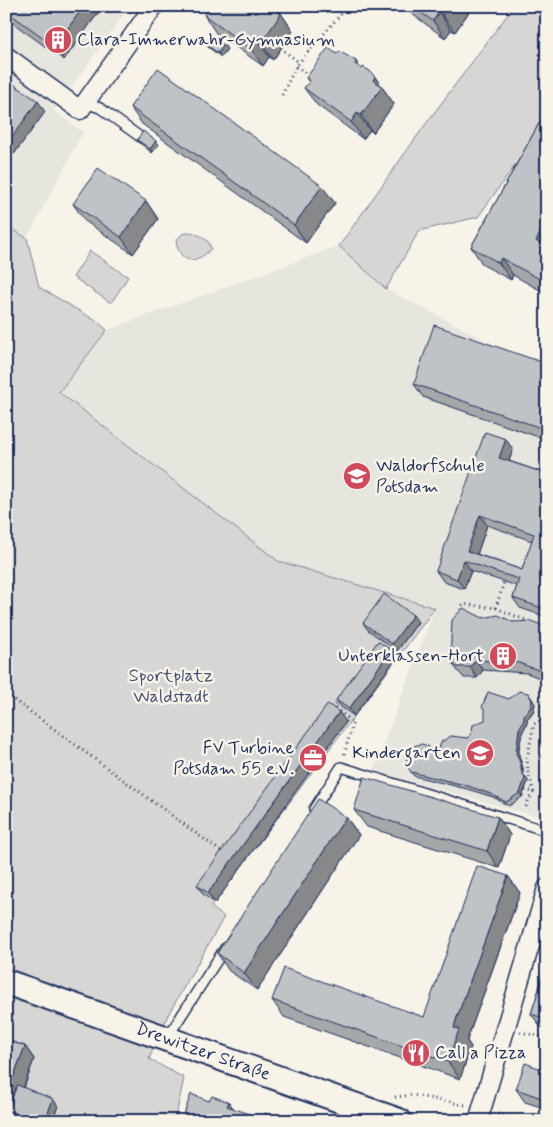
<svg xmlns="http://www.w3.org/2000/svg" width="553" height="1127" viewBox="0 0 553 1127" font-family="Mynerve,sans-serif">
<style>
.built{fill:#e6e5de}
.green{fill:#d7d6d4;stroke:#798299}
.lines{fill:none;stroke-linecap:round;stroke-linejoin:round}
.lane-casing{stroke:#1b2f5e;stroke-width:12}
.street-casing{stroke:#1b2f5e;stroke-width:21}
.secondary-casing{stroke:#1b2f5e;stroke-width:28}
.path{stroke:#1b2f5e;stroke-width:3;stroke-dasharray:1 4;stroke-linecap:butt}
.lane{stroke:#f7f3e8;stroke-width:9}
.street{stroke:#f7f3e8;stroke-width:18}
.secondary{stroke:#f7f3e8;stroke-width:24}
.wall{fill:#a5a8a9;stroke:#1b2f5e;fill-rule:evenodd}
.shaded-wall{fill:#86888a;stroke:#1b2f5e}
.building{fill:#c0c3c5;stroke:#1b2f5e;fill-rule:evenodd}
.labels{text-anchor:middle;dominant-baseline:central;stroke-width:5;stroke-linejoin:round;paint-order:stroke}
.poi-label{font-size:18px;fill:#1b2f5e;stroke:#f7f3e8;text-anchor:start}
.park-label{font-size:18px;fill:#415076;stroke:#f7f3e8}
.street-label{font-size:18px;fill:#1b2f5e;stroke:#f7f3e8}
</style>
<rect width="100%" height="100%" fill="#f7f3e8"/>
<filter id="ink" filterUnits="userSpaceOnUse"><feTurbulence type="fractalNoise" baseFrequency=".02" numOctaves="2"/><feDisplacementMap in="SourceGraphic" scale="10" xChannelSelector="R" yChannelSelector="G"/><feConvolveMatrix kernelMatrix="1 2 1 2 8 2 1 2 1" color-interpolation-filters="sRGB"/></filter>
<g filter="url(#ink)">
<g class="built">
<path d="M6 6H130L54 111 83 132 27 238 6 226Z"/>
<path d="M339 246 386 289 534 365 547 370V804L543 818 373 771 435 608 278 561 59 391 107 330Z"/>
</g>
<g class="green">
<path d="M514 6H547V121L478 217 419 231 386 289 339 246 425 125Z"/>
<path d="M6 226 27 238 39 287 98 322 107 330 59 392 278 561 435 608 211 907 224 917 168 1015 149 1059 184 1078 175 1121H6Z"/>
<path d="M191 232C201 236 209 238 211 249 196 264 180 265 176 241L182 234Z"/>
<path d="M90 251 128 277 111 303 73 277Z"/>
</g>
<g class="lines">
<defs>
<g id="lane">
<path d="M85 103 100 108 143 139"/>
<path d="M314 809 341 767 547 831"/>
<path d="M167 1038 225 948"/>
</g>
<g id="street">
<path d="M6 56 80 110 154 6"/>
<path d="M478 1121 547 888"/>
</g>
<g id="secondary">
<path id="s1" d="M6 982 399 1121"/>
</g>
</defs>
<use href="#lane" class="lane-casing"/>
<use href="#street" class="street-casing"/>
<use href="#secondary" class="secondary-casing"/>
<g class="path">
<path d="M280 48 299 62"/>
<path d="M296 66 310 76"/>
<path d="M282 95 296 66 348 6"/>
<path d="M540 476 547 460"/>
<path d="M496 608 504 582"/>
<path d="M459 615 463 604 496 608 530 622"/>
<path d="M6 694 223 853"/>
<path d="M339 700 334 707 353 722 344 756"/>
<path d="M525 790 534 792 528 801 525 810"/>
<path d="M534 792 528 772 527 759 534 724 539 721 543 701 547 698"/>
<path d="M520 1032 547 1038"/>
<path d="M395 1097 413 1095 465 1105"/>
<path d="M498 1114 518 1121"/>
<path d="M541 1121 545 1109"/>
</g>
<use href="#lane" class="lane"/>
<use href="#street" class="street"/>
<use href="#secondary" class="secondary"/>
</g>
<g class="wall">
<path d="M6 6H103L64 60 6 18Z"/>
<path d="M207 6H276L293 31 273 60 269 57 263 66 216 33 204 15 209 9Z"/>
<path d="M401 6H470L471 9 455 32 451 30 445 38Z"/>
<path d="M205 44 227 49 221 57 208 47Z"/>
<path d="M337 54 356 61 360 68 375 77 394 104 373 133 370 130 363 139 317 105 304 88 309 82 306 78Z"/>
<path d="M6 79 45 112 14 154 6 148Z"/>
<path d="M130 107 335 203 306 243 142 124Z"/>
<path d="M547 109V294L513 275 511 280 483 265 471 247Z"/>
<path d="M137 140 159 144 152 153 140 143Z"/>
<path d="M146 201 158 219 133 254 85 221 73 204Z"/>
<path d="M547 364V440L423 397 414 384Z"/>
<path d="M513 450 509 461 547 474V617L520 608 513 598 517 586 471 571 464 589 444 582 436 571ZM487 525 532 541 522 570 477 554Z"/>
<path d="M483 618 547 627V679L545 680 527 673 483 670 477 678H464L457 670 450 660Z"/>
<path d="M418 622 397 651 368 630 363 623Z"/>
<path d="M396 658 354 716 341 707 336 700Z"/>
<path d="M531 697 535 704 533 712 527 719V723L522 733 519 748V756L523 768V774L528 781 522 797 509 806 493 797 467 789 414 776 411 772 434 753 438 752 467 738 471 735 485 720 509 699Z"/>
<path d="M346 722 215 903 204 895 197 885Z"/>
<path d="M354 810 498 817 510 835 499 868 367 827Z"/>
<path d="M346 817 359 835 257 990 229 971 217 953Z"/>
<path d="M508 876 520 893 468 1037 467 1041 471 1047 460 1079 284 1017 272 1000 424 1017Z"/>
<path d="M547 964V1029L541 1027 531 1014Z"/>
<path d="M6 1040 25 1046 34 1059 24 1088 58 1106 52 1121H21L13 1118 6 1121Z"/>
<path d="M547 1071V1109L525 1102 516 1089Z"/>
</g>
<g class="shaded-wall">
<path d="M84 6H103L64 60 55 46Z"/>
<path d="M274 6H276L293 31 273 60 261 43Z"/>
<path d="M449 6H470L471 9 455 32 442 15Z"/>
<path d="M439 12 451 30 445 38 433 21Z"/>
<path d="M257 40 269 57 263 66 251 49Z"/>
<path d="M224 45 227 49 221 57 218 53Z"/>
<path d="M375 77 394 104 373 133 361 115 373 80Z"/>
<path d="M38 101 45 112 14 154 7 144Z"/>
<path d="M357 113 370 130 363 139 351 122Z"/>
<path d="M156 141 159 144 152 153 150 149Z"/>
<path d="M322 186 335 203 306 243 294 225Z"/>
<path d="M146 201 158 219 133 254 121 237Z"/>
<path d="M547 220V257L536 241Z"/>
<path d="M501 258 513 275 511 280 499 263Z"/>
<path d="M506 439 513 450 506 468 499 458Z"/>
<path d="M480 515 487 525 475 561 467 551Z"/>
<path d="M464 560 471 571 464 589 457 579Z"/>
<path d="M547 593V615L542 608Z"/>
<path d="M413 615 418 622 397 651 392 644Z"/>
<path d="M391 650 396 658 354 716 349 709Z"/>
<path d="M476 660 483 670 477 678 470 667Z"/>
<path d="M528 693 535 704 533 712 527 719V723L522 733 519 748V756L523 768V774L528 781 522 797 520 793 521 770 516 753 519 729 524 715Z"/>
<path d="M339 712 346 722 215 903 208 893Z"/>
<path d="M346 817 359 835 257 990 244 973Z"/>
<path d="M498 817 510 835 499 868 487 851Z"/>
<path d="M508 876 520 893 468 1037 467 1041 471 1047 460 1079 448 1062 454 1028 456 1020Z"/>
<path d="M25 1046 34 1059 14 1113 8 1110 13 1118 12 1121H6V1097Z"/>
<path d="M53 1099 58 1106 52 1121H45Z"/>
<path d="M229 1102 241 1119 227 1106Z"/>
</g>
<g class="building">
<path d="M6 6 59 7 84 6 55 46 6 11Z"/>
<path d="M207 6H274L272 8 281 14 261 43 257 40 251 49 204 15 210 8Z"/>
<path d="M412 6H449L442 15 439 12 433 21Z"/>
<path d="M211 36 224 45 218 53 205 44Z"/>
<path d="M328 48 337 54 339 51 356 61 355 64 362 69 363 67 370 71 375 77 373 80 382 87 361 115 357 113 351 122 304 88 310 81 306 78Z"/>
<path d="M158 68 322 186 294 225 130 107Z"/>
<path d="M6 79 38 101 7 144 6 143Z"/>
<path d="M547 109V220L536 241 547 247V283L501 258 499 263 471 247Z"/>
<path d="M143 131 156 141 150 149 137 140Z"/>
<path d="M98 168 146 201 121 237 73 204Z"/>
<path d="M434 325 547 364V430L414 384Z"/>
<path d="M485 432 506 439 499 458 547 474V593L542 608 513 598 519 579 496 572 464 560 457 579 436 571ZM480 515 534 534 522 570 467 551Z"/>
<path d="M384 594 413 615 392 644 363 623Z"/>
<path d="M463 608 483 618 498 615 513 622 531 621 547 627V663L538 670 519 663 476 660 470 667H457L450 660 452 620Z"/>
<path d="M378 641 391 650 349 709 336 700Z"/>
<path d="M519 691 528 693 532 700 530 708 524 715V720L519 729 516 753 521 765V770L525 778 520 793 506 802 491 794 465 785 411 772 406 765 407 755 413 746 422 744 428 746 434 753 438 752 441 742 451 736 467 738 471 735 473 725 485 720V711L482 707 488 692 509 699Z"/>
<path d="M328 704 339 712 208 893 197 885Z"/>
<path d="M364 777 498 817 487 851 354 810Z"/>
<path d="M318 799 346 817 244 973 217 953Z"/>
<path d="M477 866 508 876 456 1020 454 1028 459 1029 448 1062 272 1000 284 968 424 1017Z"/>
<path d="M547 964V1019L531 1014Z"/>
<path d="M6 1040 25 1046 6 1097Z"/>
<path d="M525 1063 547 1071V1100L516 1089Z"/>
<path d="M17 1085 53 1099 45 1121H35L8 1110Z"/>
<path d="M191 1094 209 1101 212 1096 229 1102 227 1106 263 1119 265 1113 283 1120V1121H185L182 1120Z"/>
</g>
</g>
<defs>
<symbol id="building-disc" viewBox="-11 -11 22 22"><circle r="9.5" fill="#d1495b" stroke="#f7f3e8"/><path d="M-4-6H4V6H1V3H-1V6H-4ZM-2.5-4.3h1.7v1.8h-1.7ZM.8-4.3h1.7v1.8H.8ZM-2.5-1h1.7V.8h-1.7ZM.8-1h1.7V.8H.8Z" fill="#fff"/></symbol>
<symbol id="school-disc" viewBox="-11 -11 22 22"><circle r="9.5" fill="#d1495b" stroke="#f7f3e8"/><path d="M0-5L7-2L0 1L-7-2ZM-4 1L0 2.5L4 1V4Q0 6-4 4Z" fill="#fff"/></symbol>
<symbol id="office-disc" viewBox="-11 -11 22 22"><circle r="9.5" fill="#d1495b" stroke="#f7f3e8"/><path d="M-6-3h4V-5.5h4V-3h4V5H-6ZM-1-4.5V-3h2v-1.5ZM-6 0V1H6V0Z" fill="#fff"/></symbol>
<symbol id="restaurant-disc" viewBox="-11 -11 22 22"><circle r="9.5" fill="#d1495b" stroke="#f7f3e8"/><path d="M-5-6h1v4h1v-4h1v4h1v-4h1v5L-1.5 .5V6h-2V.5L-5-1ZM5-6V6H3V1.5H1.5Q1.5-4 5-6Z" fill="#fff"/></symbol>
</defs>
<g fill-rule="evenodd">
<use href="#building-disc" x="42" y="24" width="32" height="32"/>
<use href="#school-disc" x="341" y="460" width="32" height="32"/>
<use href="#building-disc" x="487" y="640" width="32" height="32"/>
<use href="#school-disc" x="464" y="737" width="32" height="32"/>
<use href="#office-disc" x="297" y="742" width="32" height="32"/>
<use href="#restaurant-disc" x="400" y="1037" width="32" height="32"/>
</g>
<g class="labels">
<g class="poi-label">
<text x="77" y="40">Clara-Immerwahr-Gymnasium</text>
<text x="376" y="466">Waldorfschule<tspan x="376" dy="21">Potsdam</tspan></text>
<text x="484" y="656" text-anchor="end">Unterklassen-Hort</text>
<text x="294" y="748" text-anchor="end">FV Turbine<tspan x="294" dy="21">Potsdam 55 e.V.</tspan></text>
<text x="461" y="753" text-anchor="end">Kindergarten</text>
<text x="435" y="1053">Call a Pizza</text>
</g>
<g class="park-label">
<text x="171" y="676">Sportplatz<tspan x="171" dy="21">Waldstadt</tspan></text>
</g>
<g class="street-label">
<text stroke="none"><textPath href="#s1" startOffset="209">Drewitzer Straße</textPath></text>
</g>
</g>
<rect width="553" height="1127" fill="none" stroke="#f7f3e8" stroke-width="25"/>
<rect x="12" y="12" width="528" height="1102" fill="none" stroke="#1b2f5e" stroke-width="2" filter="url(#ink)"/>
</svg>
